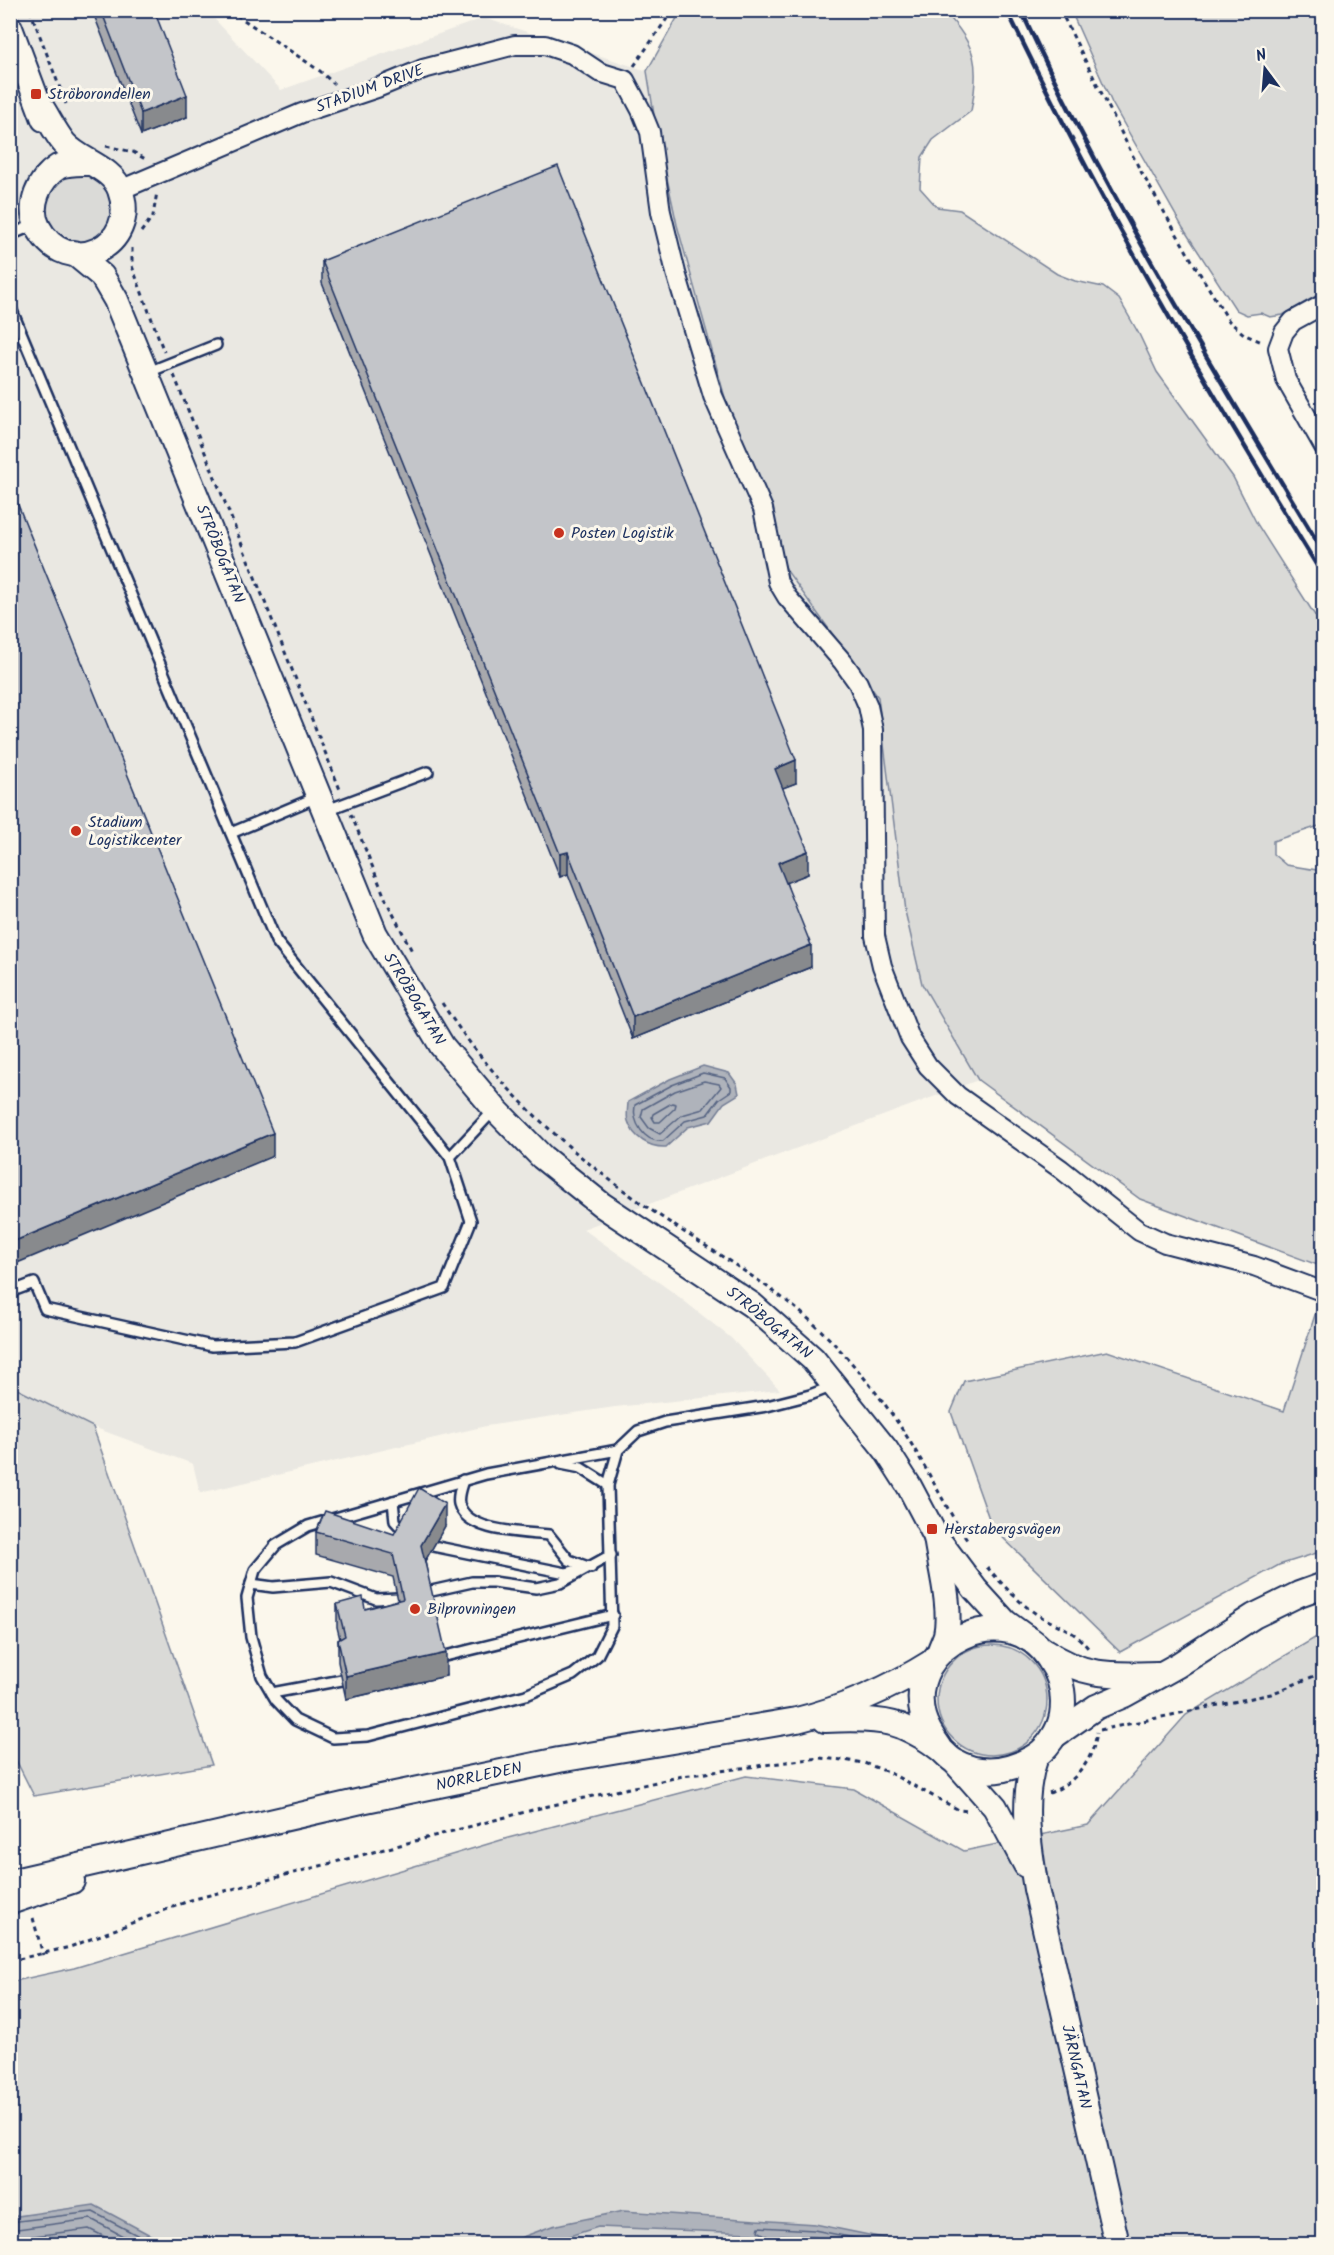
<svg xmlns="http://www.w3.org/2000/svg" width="1334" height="2255" viewBox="0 0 1334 2255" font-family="Kalam,sans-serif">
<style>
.built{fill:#eae8e2}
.green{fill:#dadad7;stroke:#7a849a;stroke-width:1.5}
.water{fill:#afb3bb;stroke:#747e96;stroke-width:1.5}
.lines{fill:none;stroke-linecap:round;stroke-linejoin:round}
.shore{stroke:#566483;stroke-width:1.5}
.lane-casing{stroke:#1b2f5e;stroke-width:14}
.street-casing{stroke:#1b2f5e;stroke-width:22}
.secondary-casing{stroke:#1b2f5e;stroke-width:28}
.path{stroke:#1b2f5e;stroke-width:3;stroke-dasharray:4.5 4.5;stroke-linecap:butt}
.lane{stroke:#fbf7ec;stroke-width:9}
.street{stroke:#fbf7ec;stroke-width:18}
.secondary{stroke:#fbf7ec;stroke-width:24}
.rail{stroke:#1b2f5e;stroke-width:4.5}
.wall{fill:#a8a9ad;stroke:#1b2f5e;stroke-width:1.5}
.shaded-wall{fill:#888a8d;stroke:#1b2f5e;stroke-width:1.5}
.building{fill:#c3c5c9;stroke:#1b2f5e;stroke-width:1.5}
.poi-dot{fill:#c8321e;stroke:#fbf7ec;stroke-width:2}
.labels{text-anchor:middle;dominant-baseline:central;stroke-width:6;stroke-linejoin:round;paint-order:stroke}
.street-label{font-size:16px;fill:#1b2f5e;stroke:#fbf7ec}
.poi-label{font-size:16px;fill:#1b2f5e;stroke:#fbf7ec;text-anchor:start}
</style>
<rect width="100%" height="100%" fill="#fbf7ec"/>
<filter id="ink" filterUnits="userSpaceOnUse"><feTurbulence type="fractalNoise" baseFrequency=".0167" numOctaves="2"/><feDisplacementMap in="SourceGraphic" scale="12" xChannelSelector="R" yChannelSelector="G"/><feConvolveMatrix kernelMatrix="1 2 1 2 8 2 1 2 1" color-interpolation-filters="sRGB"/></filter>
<g filter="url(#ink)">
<path class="built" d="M10 11H207L281 90 484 18 647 71 656 127 677 225 787 571 878 697 905 911 922 984 978 1080 583 1229 674 1293 731 1338 780 1390 615 1407 486 1426 200 1493 193 1464 93 1427 11 1386Z"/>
<g class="green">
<path d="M681 11H944C977 46 980 65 971 111L933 140 922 157 920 188 937 207 960 210 1057 274 1075 281 1103 287 1119 299 1139 334 1157 372 1233 477 1257 524 1323 628V826H1319L1273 841V854L1286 865 1323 871V1267L1140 1199 978 1080 922 984 905 911 878 697 787 571 739 448 677 225 656 127 647 71Z"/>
<path d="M1071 11H1323V292L1283 315 1270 317 1261 313 1247 315 1236 310 1183 228 1112 103Z"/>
<path d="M80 173C106 179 107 188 115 210L103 235 78 245 53 233 43 207C53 186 55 177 80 173Z"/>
<path d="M1323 1290V1551L1279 1565 1120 1652 992 1527 951 1412 964 1381 1107 1351 1284 1411Z"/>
<path d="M11 1386 93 1427 212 1765 34 1796 11 1750Z"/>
<path d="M1323 1633V2244H11L10 1982 74 1968 508 1838 746 1776 854 1789 964 1851 1088 1825 1186 1715Z"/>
<circle cx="992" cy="1700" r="55"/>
</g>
<g class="water">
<path d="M703 1066 729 1073 737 1084 739 1094 724 1103 711 1121 688 1127 666 1147C650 1148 633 1138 628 1121 626 1116 628 1107 628 1102L670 1079Z"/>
<path d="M94 2205 167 2244H11V2217Z"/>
<path d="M623 2211 815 2224 898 2241 902 2244H770L750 2233 598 2227 544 2244H504L552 2226Z"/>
</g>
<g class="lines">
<g class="shore">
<path d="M703 1073 725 1078 731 1087V1091L719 1099 707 1115 685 1121 663 1141C644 1143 632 1122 635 1105L672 1085Z"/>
<path d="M704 1081 719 1084 721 1087 703 1109 682 1115 660 1134 649 1128 641 1117 643 1109 675 1091Z"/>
<path d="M672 1103 676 1104 675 1108 660 1122H655L652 1117 653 1114Z"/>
<path d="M10 2222 93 2212 154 2244"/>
<path d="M10 2230 91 2219 138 2244"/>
<path d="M10 2239 89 2229 119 2244"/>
<path d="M772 2244 770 2238 758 2231 759 2227 814 2230 885 2244"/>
<path d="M779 2244V2237L782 2235 813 2237 849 2244"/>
</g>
<defs>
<g id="lane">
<path d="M10 235 36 224"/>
<path d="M10 306 276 941 450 1157 471 1221 444 1288 295 1342 212 1346 45 1309 34 1283 10 1292"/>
<path d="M146 373 216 345"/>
<path d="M327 810 428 772"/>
<path d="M231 833 317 797"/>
<path d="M450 1157 495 1109"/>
<path d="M618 1450 486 1474 308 1526 276 1545 255 1570 247 1598 251 1637 262 1676 276 1700 295 1720 333 1738 368 1736 526 1695 573 1675 597 1656 612 1626 608 1485 618 1450 638 1431 665 1422 767 1406 810 1395 833 1386"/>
<path d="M561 1464 581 1468 608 1485"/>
<path d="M463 1480C461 1487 457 1496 459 1504 467 1533 524 1532 549 1535L569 1560 591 1568"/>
<path d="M393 1501 395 1521 406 1533"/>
<path d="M433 1546 566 1573 577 1570"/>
<path d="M251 1584 273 1587 331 1582 376 1599 398 1598"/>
<path d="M427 1592 472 1582H493L536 1588 560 1583 611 1555"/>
<path d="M441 1657 613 1615"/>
<path d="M272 1693 342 1680"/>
</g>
<g id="street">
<path d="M120 190 302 113 377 88 423 69 515 45H545L572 54 599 72 625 80 641 110 650 132 661 212 676 273 713 396 763 509 778 582 787 597 843 662 858 683 868 706 873 730 875 936 882 966 910 1038 928 1066 958 1096 1061 1169 1139 1231 1165 1243 1254 1266 1324 1292"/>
<path d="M1324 304 1293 321 1284 332 1278 348 1286 380 1324 447"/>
</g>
<g id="secondary">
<path d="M10 28 44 119"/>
<path d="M40 105C48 117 55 132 64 143 79 161 112 167 120 190 141 246 67 282 38 227 27 206 39 179 58 167 68 162 79 163 90 163"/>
<path d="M74 253 102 276 116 300 375 934 442 1046 495 1109 542 1157 602 1205 752 1305 813 1359 886 1450 909 1486 936 1537 975 1589 1005 1622 1027 1638"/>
<path d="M936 1537C940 1566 952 1607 946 1635 944 1641 941 1647 939 1653"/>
<path d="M1045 1651C1085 1678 1112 1675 1158 1674"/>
<path d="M825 1720C849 1719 879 1718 901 1726 915 1732 929 1740 940 1749 945 1753 949 1758 954 1761 980 1776 1007 1772 1032 1758 1047 1750 1059 1732 1062 1715 1065 1695 1061 1676 1049 1659 1008 1596 904 1643 923 1716 926 1728 933 1738 940 1748"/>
<path d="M1054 1736 1096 1707 1124 1695 1178 1665 1254 1616 1299 1594 1324 1585"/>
<path d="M1036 1756C1020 1799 1029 1845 1036 1889L1117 2244"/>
<path d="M956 1763 995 1807 1026 1865"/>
<path d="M10 1882 361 1801 463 1780 559 1760 797 1720C845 1708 889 1689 932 1662"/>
<path d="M10 1902 72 1881"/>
</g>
</defs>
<use href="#lane" class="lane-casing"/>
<use href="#street" class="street-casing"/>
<use href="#secondary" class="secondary-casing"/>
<g class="path">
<path d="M30 10 66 104"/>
<path d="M229 10 320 71 334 84"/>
<path d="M1060 10 1139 168 1194 264 1229 321 1245 335 1262 342"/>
<path d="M634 66 673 10"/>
<path d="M106 146 133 152 147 160"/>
<path d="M141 232 153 216 157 192"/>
<path d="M132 248V266L164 352"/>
<path d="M174 375 341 792"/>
<path d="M351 814 386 900 413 953"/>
<path d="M442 1003C497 1089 574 1157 657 1214 704 1246 755 1275 799 1311 840 1344 889 1405 915 1450 933 1480 948 1511 967 1540"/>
<path d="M987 1567C1003 1585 1018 1602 1038 1615 1059 1627 1072 1628 1088 1648"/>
<path d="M1100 1730 1271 1694 1324 1672"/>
<path d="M1049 1793C1076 1783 1093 1760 1097 1732"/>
<path d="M10 1838 15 1854"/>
<path d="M33 1918 43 1955"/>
<path d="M10 1961 70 1947 191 1900 544 1807 683 1776 794 1761 819 1758 843 1760 864 1763 888 1772 959 1810 969 1811"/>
</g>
<use href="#lane" class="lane"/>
<use href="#street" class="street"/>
<use href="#secondary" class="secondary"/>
<g class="rail">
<path d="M1007 10C1101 206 1210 392 1324 577"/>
<path d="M1021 10C1108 199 1217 375 1324 553"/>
</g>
</g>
<g class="wall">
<path d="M92 10H154L187 117 141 135Z"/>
<path d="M322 261 796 783 782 788 808 874 786 882 811 967 633 1039 568 874 560 877 322 283Z"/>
<path d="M1323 325V347L1319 339V327Z"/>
<path d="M445 1526 425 1561 446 1676 346 1699 338 1662V1640L340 1639 337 1627V1604L365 1609 398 1600 393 1577 316 1555V1532L394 1534Z"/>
</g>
<g class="shaded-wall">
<path d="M187 95V117L141 135V113Z"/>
<path d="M796 760V783L775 791V769Z"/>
<path d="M808 851V874L778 886V863Z"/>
<path d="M568 852V874L560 877V854Z"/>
<path d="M811 945V967L633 1039V1017Z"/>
<path d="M273 1133V1156L10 1266V1243Z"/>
<path d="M445 1504V1526L421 1568V1545Z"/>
<path d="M446 1653V1676L346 1699V1676Z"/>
</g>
<g class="building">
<path d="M101 10H154L187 95 141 113Z"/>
<path d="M558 166 796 760 775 769 808 851 778 863 811 945 633 1017 568 852 560 854 322 261Z"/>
<path d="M1323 325V335L1319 327Z"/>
<path d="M10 485 273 1133 10 1243Z"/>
<path d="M419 1488 445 1504 421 1545 446 1653 346 1676 338 1640 345 1636 337 1604 363 1597 365 1609 403 1599 393 1554 316 1532 325 1511 394 1534Z"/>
</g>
</g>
<g class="poi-dot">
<rect x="30" y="88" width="12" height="12" rx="3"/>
<circle cx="559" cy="533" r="6"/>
<circle cx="76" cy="831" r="6"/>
<rect x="926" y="1523" width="12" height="12" rx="3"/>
<circle cx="415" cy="1609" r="6"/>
</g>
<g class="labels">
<g class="street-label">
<text transform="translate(370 89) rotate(-20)">STADIUM DRIVE</text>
<text transform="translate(220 554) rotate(68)">STRÖBOGATAN</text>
<text transform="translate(414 999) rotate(59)">STRÖBOGATAN</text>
<text transform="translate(769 1323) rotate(39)">STRÖBOGATAN</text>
<text transform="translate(479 1777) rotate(-12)">NORRLEDEN</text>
<text transform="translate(1076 2067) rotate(77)">JÄRNGATAN</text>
</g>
<g class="poi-label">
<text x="48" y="94">Ströborondellen</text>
<text x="571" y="533">Posten Logistik</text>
<text x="88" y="822">Stadium<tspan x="88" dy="18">Logistikcenter</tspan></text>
<text x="944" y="1529">Herstabergsvägen</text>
<text x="427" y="1609">Bilprovningen</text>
</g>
</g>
<rect width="1334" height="2255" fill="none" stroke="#fbf7ec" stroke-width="36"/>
<rect x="18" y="18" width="1298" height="2219" fill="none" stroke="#1b2f5e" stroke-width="2" filter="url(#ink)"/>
<g transform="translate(1265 69) rotate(344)" stroke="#fbf7ec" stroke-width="4.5" paint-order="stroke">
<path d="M0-4.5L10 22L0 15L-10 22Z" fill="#1b2f5e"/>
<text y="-9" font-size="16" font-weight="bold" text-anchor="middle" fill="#1b2f5e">N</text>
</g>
</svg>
